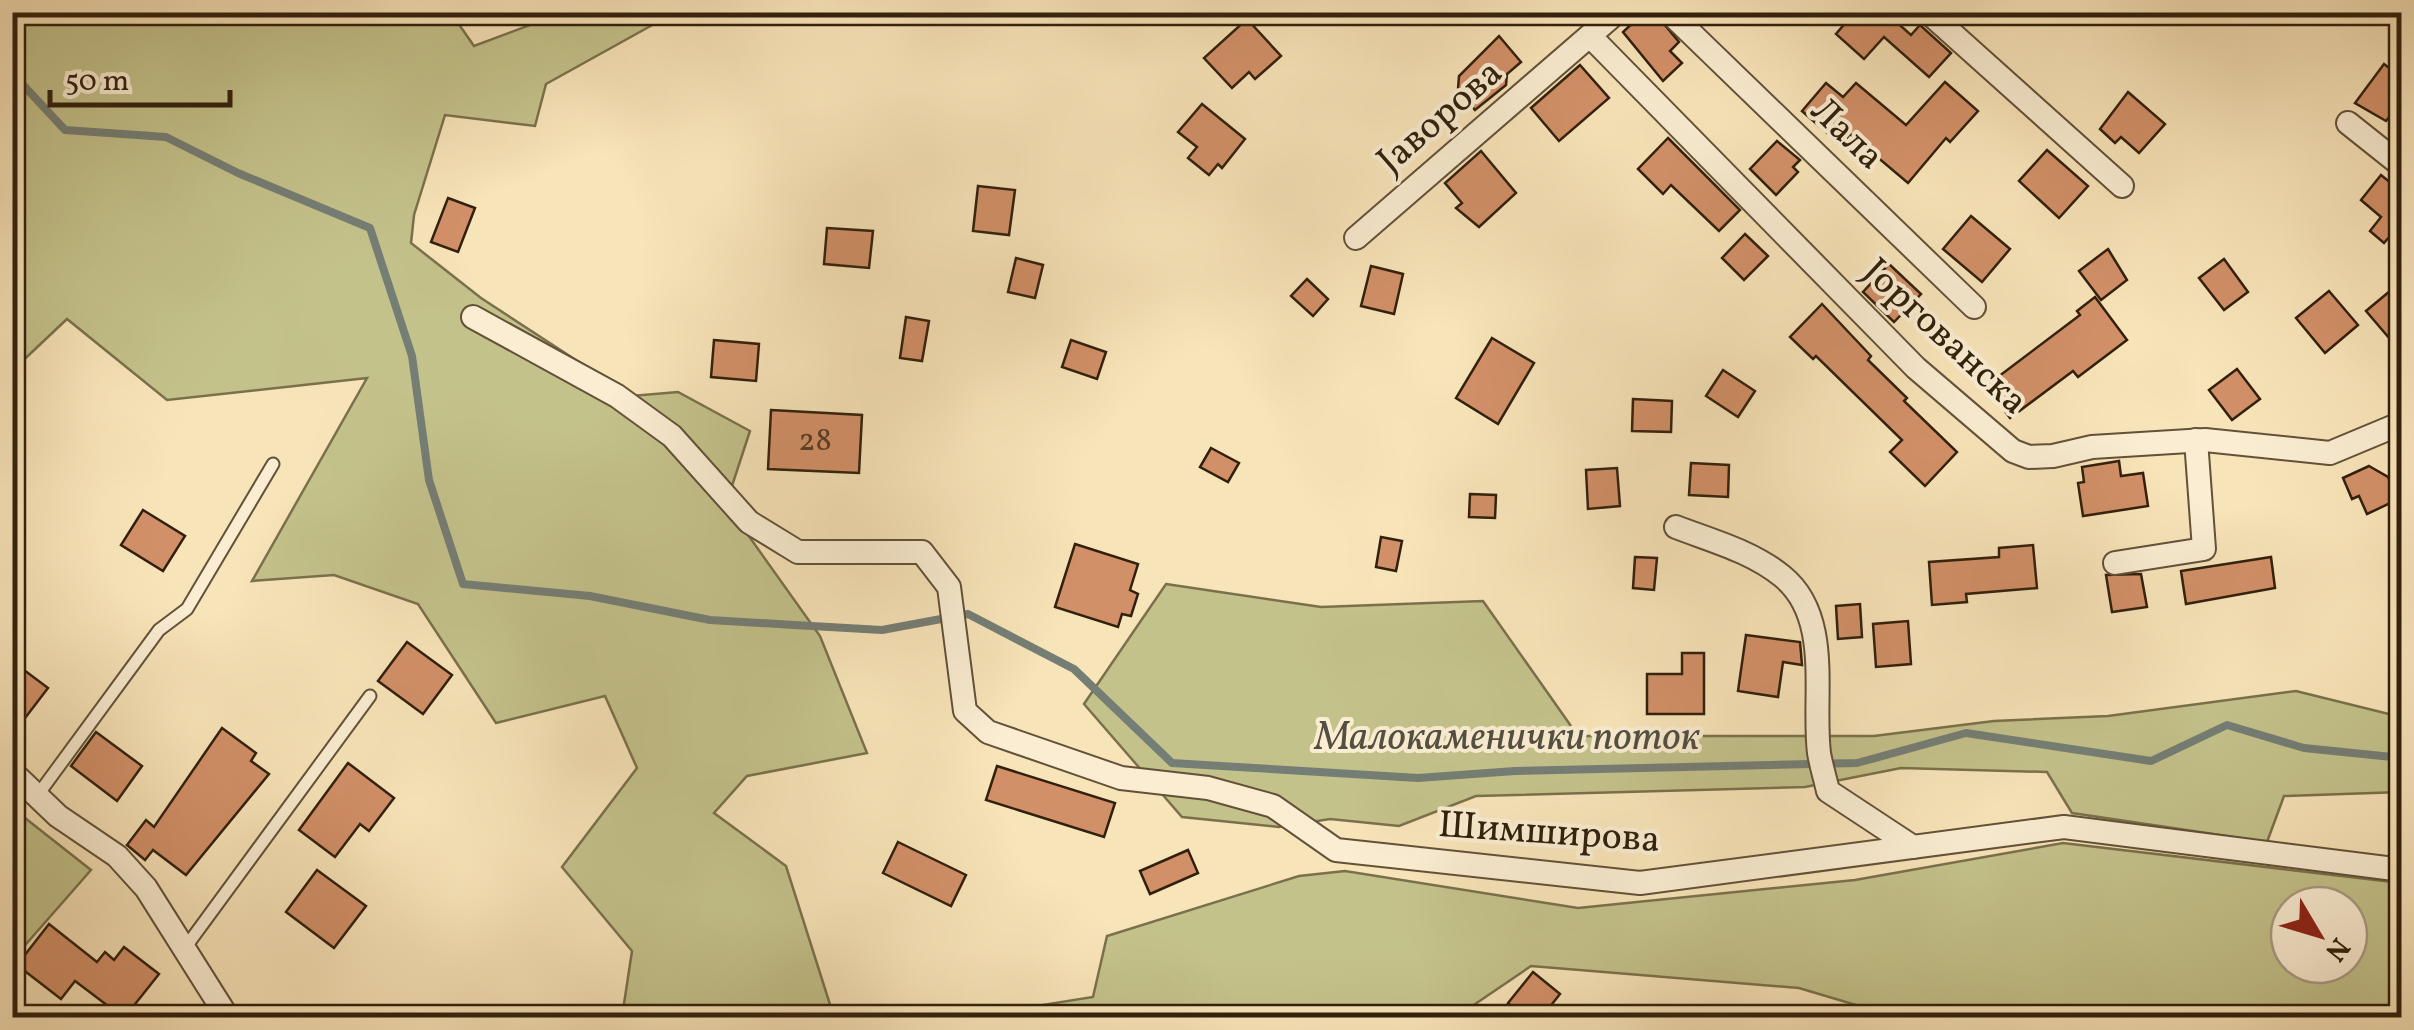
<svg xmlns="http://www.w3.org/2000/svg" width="2414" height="1030" viewBox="0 0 2414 1030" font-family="Vollkorn,serif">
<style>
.green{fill:#c4c28b;stroke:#7a714c;stroke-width:2.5;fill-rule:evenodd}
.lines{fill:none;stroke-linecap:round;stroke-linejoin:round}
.stream{stroke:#757e75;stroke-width:8}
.building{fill:#d29068;stroke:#31200d;stroke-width:2.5}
.service-casing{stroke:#635138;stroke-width:15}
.minor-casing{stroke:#635138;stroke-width:26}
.service{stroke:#faedd2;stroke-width:11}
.minor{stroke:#faedd2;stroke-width:22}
.labels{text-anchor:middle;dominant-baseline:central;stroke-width:8;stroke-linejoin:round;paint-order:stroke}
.number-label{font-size:32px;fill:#593c24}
.street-label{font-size:38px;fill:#31200d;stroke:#faedd2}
.water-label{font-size:40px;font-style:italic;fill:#534f41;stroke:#faedd2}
</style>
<rect width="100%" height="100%" fill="#f8e4b9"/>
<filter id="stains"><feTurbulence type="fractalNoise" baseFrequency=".002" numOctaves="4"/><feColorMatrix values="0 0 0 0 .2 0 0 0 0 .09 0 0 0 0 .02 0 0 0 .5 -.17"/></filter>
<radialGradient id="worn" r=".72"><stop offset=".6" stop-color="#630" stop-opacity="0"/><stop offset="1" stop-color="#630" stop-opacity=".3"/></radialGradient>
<g class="green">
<path d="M13 13H451L474 46 562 13H653L656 23 546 84 535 126 445 115 414 215 411 243 481 298 631 396 678 392 750 431 726 504 820 636 867 753 747 776 714 813 786 866 834 1017H622L632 951 562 867 637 768 605 696 496 723 418 604 334 575 252 581 367 378 167 400 67 319 13 370Z"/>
<path d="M1166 584 1321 607 1483 601 1578 736H1874L1994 721 2108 716 2296 691 2401 717V792L2284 796 2267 842 2072 813 2047 772 1901 768 1805 787 1476 796 1399 826 1330 819 1279 827 1182 817 1084 704Z"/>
<path d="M25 818 91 870 13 959V832Z"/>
<path d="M2063 843 2401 883V1017H1896L1799 988 1531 966 1456 1017 960 1018 1093 997 1107 936 1299 876 1345 871 1578 908 1855 880ZM2289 905H2349V965H2289Z"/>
</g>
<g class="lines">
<path class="stream" d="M12 73 65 130 166 137 238 173 370 228 412 356 429 480 463 584 590 596 710 620 794 625 882 630 968 614 1074 669 1172 763 1418 778 1515 771 1857 763 1966 733 2151 761 2227 725 2304 748 2402 758"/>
</g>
<g class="building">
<path d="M1644 12H1654L1679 42 1670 51 1682 63 1663 81 1623 32Z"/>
<path d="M1855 12H1885L1911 35 1920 25 1951 53 1929 77 1884 37 1864 59 1836 34Z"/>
<path d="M1247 19 1281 56 1255 79 1249 72 1232 88 1204 58Z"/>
<path d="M1499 36 1521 62 1507 74 1506 85 1475 110 1458 89 1459 76Z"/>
<path d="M2384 64 2402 78V101L2386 121 2355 103Z"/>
<path d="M1580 65 1609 98 1559 141 1531 108Z"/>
<path d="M1945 82 1978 111 1950 142 1946 138 1908 183 1850 134 1841 145 1802 111 1826 83 1843 97 1856 83 1906 125Z"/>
<path d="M2128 92 2165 124 2139 153 2121 137 2115 143 2100 129Z"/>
<path d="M1202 104 1245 139 1222 168 1218 164 1209 175 1188 158 1197 147 1178 132Z"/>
<path d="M1668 138 1740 210 1719 231 1671 185 1663 194 1638 169Z"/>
<path d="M1777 141 1800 160 1793 167 1798 172 1776 195 1750 169Z"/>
<path d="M2047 150 2088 186 2059 218 2019 181Z"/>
<path d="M1481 151 1516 193 1479 227 1456 208 1462 203 1445 183Z"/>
<path d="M2381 175 2402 192V234L2396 229 2384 243 2370 231 2381 217 2361 200Z"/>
<path d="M978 186 1015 190 1009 235 973 231Z"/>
<path d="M448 198 475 208 458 252 431 242Z"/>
<path d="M1971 216 2010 249 1982 282 1943 249Z"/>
<path d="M827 228 873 231 869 268 824 264Z"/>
<path d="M1745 234 1768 256 1744 280 1722 258Z"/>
<path d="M2108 249 2127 280 2101 300 2079 271Z"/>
<path d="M1016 258 1043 265 1035 298 1008 292Z"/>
<path d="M2224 259 2248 292 2224 310 2199 278Z"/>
<path d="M1889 264 1921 294 1894 322 1863 292Z"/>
<path d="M1371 266 1403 274 1394 314 1361 306Z"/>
<path d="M1307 279 1328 299 1313 316 1291 296Z"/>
<path d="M2402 281V353L2366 311Z"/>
<path d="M2329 291 2358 325 2325 353 2296 318Z"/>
<path d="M2095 297 2127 340 2078 377 2073 371 2010 418 1986 386 2080 315 2077 311Z"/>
<path d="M1822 304 1871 356 1868 360 1907 398 1904 401 1957 452 1925 486 1890 452 1902 440 1816 356 1813 359 1790 337Z"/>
<path d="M906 317 929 321 922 361 900 358Z"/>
<path d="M1492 338 1534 363 1498 424 1456 398Z"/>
<path d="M714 340 759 344 756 381 711 377Z"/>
<path d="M1071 340 1106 352 1097 379 1062 367Z"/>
<path d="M2237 369 2260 399 2232 420 2209 390Z"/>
<path d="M1723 370 1755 391 1738 417 1706 396Z"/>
<path d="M1633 399 1672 401 1671 432 1632 431Z"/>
<path d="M771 410 862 415 859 473 768 469Z"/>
<path d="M1211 448 1239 463 1228 482 1200 467Z"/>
<path d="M2119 461 2121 476 2143 473 2148 506 2083 516 2078 483 2084 482 2082 467Z"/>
<path d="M1691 463 1729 465 1728 497 1689 495Z"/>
<path d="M2369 466 2388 477 2399 499 2367 514 2359 496 2352 499 2343 478Z"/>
<path d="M1617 468 1620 506 1588 509 1586 470Z"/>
<path d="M1470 494 1496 495 1495 518 1469 517Z"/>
<path d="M143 510 185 536 163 571 121 545Z"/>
<path d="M1381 537 1402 541 1396 571 1376 567Z"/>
<path d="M1075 544 1138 564 1130 590 1138 594 1131 616 1122 614 1118 627 1055 607Z"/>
<path d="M2033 545 2037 588 1966 594 1967 602 1932 605 1929 562 1999 557V548Z"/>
<path d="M1635 557 1657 558 1654 590 1633 588Z"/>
<path d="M2271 557 2275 588 2186 604 2181 571Z"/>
<path d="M2141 574 2147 607 2112 612 2106 575Z"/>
<path d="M1860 604 1862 637 1838 639 1836 606Z"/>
<path d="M1908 621 1911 664 1876 667 1873 624Z"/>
<path d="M1746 635 1800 642 1802 665 1783 662 1778 697 1738 691Z"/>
<path d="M407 642 452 675 423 714 378 681Z"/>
<path d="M1682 653H1704V714H1647V674H1682Z"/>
<path d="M12 661 48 688 12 735Z"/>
<path d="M222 728 256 753 251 761 269 774 186 875 153 850 145 860 127 845 146 820 154 827Z"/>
<path d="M96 732 142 766 117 801 71 766Z"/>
<path d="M348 763 394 798 369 831 360 824 335 857 299 830Z"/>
<path d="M997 766 1115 803 1104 837 986 800Z"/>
<path d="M898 842 966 875 951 906 883 873Z"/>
<path d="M1188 850 1198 873 1150 894 1140 871Z"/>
<path d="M317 870 366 906 334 948 286 912Z"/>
<path d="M49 924 97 962 105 952 114 960 124 947 159 974 124 1018 75 981 61 999 17 965Z"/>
<path d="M1533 972 1560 994 1541 1018H1526L1508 1003Z"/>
</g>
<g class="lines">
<defs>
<g id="service">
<path d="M37 796 159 630 187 609 273 464"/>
<path d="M185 948 370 696"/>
</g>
<g id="minor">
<path d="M1669 12 1974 307"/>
<path d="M1928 12 2122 186"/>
<path d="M1590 36 1916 368 2013 451 2029 457 2053 456 2092 447 2205 440 2330 453 2402 423"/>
<path d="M2348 123 2402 166"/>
<path d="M1356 238 1617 12"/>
<path d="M473 317 617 396 672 436 749 522 798 552H922L949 587 965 711 988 732 1121 778 1208 788 1273 806 1336 850 1640 883 2064 827 2402 870"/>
<path d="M1676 527C1712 541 1751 551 1782 576 1833 617 1812 697 1819 753 1821 765 1825 778 1828 791L1913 847"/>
<path d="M2115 563 2204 549 2196 440"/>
<path d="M12 772 58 816 117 856 146 888 228 1018"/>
</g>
</defs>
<use href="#service" class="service-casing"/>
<use href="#minor" class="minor-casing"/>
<use href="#service" class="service"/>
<use href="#minor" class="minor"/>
</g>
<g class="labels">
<g class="number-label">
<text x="815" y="442">28</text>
</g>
<g class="street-label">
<text transform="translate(1441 118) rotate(-41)">Јаворова</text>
<text transform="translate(1846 135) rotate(44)">Лала</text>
<text transform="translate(1944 338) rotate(43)">Јоргованска</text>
<text transform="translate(1549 834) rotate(4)">Шимширова</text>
</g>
<g class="water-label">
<text x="1507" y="739">Малокаменички поток</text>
</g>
</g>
<rect width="2414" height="1030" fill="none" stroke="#f8e4b9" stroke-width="50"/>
<rect x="15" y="15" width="2384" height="1000" fill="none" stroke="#31200d" stroke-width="5"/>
<rect x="25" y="25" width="2364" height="980" fill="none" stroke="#31200d" stroke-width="2.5"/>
<g transform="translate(2319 935) rotate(128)"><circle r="48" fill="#faedd2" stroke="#aa9b83" stroke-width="2.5"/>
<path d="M0-8L18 38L0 25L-18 38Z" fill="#8f2418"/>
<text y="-15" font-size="28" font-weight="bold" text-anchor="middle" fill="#31200d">N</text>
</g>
<path d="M50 90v15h180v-15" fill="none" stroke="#31200d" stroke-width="5"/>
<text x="65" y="90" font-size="30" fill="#31200d" stroke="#faedd2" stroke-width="8" paint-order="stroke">50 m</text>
<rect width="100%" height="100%" filter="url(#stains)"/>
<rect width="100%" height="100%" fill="url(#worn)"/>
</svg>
